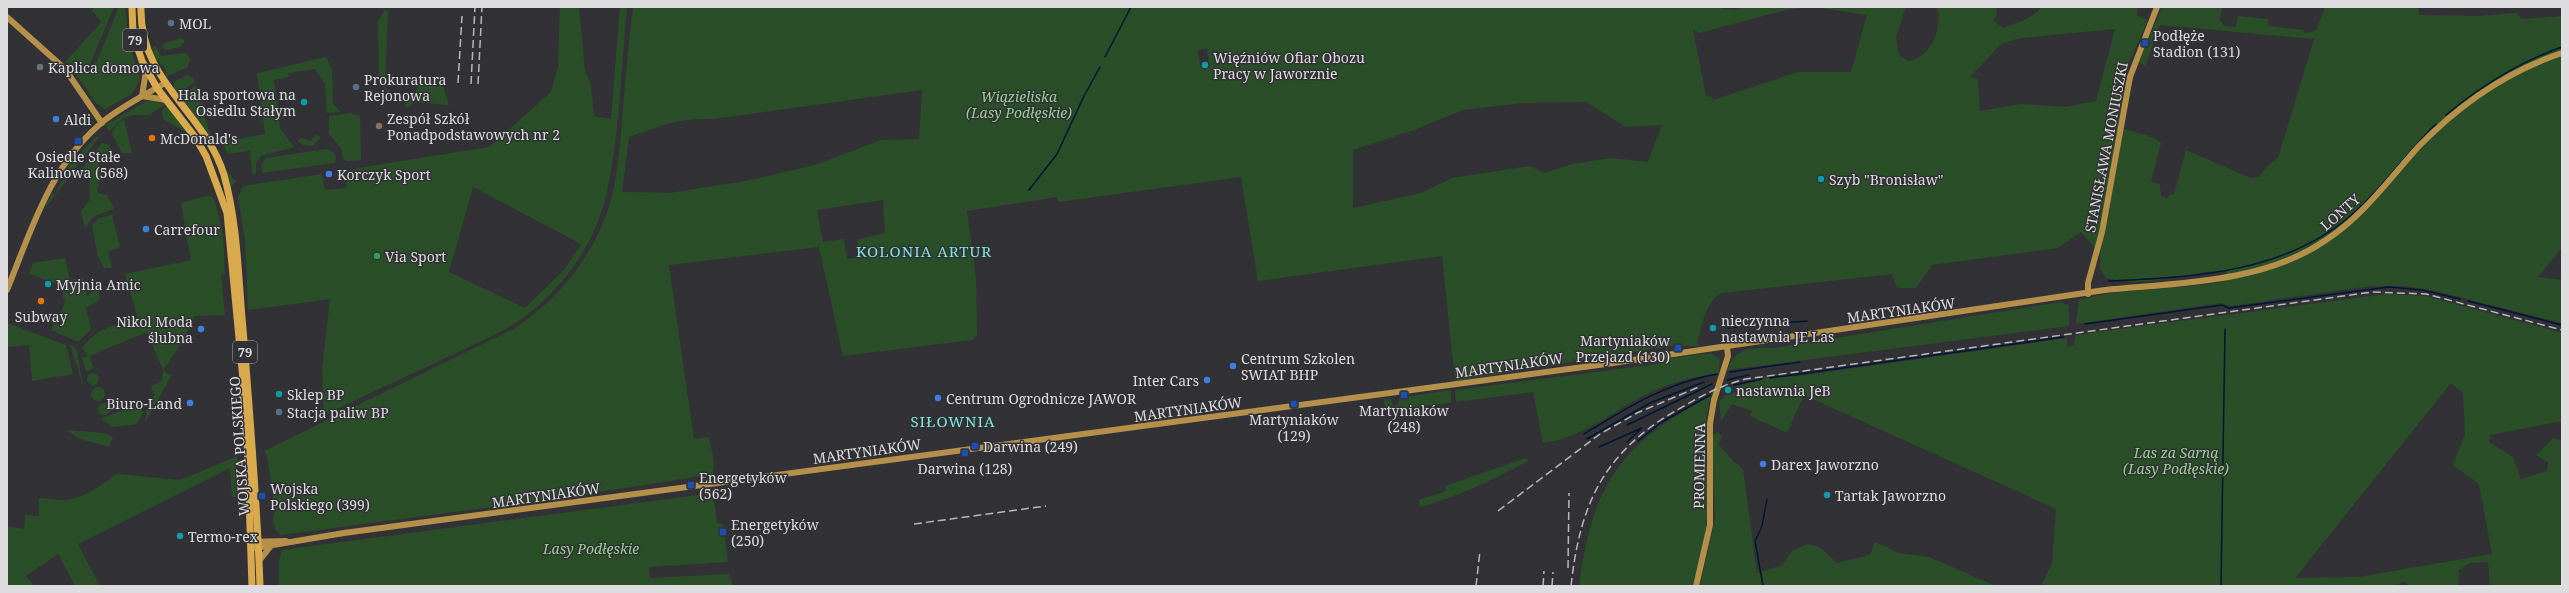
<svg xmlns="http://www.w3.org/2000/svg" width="2569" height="593" viewBox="0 0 2569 593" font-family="'Noto Serif',serif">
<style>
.green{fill:#2a4e27;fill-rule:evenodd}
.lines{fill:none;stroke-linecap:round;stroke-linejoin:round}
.stream{stroke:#011635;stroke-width:1.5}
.secondary{stroke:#b4904b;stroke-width:6}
.primary{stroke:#d8aa4d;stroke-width:7}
.rail{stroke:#b8b8bb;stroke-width:1.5;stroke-dasharray:8 4;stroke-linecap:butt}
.service-dot{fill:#5c6f8a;stroke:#323236;stroke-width:1.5}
.transit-dot{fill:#1a4fb4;stroke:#323236;stroke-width:1.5}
.culture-dot{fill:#0f9aa8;stroke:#323236;stroke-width:1.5}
.worship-dot{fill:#6b7280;stroke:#323236;stroke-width:1.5}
.shop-dot{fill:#3f7fe0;stroke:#323236;stroke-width:1.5}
.education-dot{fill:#8d6e63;stroke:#323236;stroke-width:1.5}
.food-dot{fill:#e8710a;stroke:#323236;stroke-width:1.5}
.leisure-dot{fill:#2e9e5b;stroke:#323236;stroke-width:1.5}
.labels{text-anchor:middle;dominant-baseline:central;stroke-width:3;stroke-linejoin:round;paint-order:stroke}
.shield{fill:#323236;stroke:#aaaaad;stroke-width:1}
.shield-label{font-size:13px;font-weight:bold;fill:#dddde0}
.poi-label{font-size:14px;fill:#dddde0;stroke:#323236;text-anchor:start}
.park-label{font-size:14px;font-style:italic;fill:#95d38f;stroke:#323236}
.street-label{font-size:14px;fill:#dddde0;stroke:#323236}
.neighbourhood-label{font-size:15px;letter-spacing:1px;fill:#7ce6db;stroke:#323236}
</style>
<rect width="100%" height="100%" fill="#323236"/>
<g class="green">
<path d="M94 7H114L90 64C82 68 73 67 65 62L100 24 101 21 92 11Z"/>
<path d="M119 7H125L129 42 140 80 132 94 105 109 96 103 73 70H86L97 61Z"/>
<path d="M560 7H579L585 71 591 85 594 116 611 119 620 7H627C621 69 620 135 606 196 593 251 553 302 504 330 481 342 457 352 433 364 397 381 360 398 324 415L322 369 330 299 248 310 245 240 238 198 243 186 322 174 325 190 347 188 345 172 358 168 489 147 551 92 558 67ZM473 187 581 244 564 270 525 308 449 272Z"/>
<path d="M633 7H1723V9L1737 10 1742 7H1812L1786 10 1699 33 1693 29 1706 96 1712 97 1713 100 1798 72H1851L1867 15 1814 7H1906L1896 37 1899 55 1908 61C1931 58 1943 28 1937 7H1997L1996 16 1993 20 2003 28C2015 23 2034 19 2041 7H2138L2137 16 2148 20 2128 64 2118 127 2155 138 2161 143 2151 182 2160 184 2161 196 2167 199 2169 195 2174 194 2186 150 2251 178 2259 177 2267 166 2278 158 2314 39 2160 25 2145 66 2139 62 2162 7H2222L2220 20 2224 26 2236 27 2238 16 2268 19V26L2304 30 2305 33 2316 31 2325 7H2418L2419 15 2478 16 2516 13 2522 19 2562 16V248L2538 277 2562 280V323L2436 291 2406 286H2370L2230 306 2221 303 2076 324 2079 300C2126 287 2176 291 2225 281L2227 270C2188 272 2146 289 2106 278L2100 268V254L2081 232 2058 248 1932 265 1916 288H1897L1892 274 1722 293C1705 301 1702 327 1697 344L1701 346H1671L1455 381 1442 256 1258 281 1241 177 1058 202 1057 197 967 211 976 279 977 335 972 340 843 356 819 247 669 265 694 439 709 437 714 461 713 474 568 497 281 535 275 529 273 519 275 510 267 456 264 451 513 329C561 299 601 247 613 191 619 163 621 135 623 107 626 73 629 40 633 7ZM2115 29 2096 101 2065 107 2022 104 1980 111 1978 79 1970 77 2002 43 2021 38ZM1207 48 1209 64 1200 65 1198 50ZM922 90 919 139 881 140 815 165 746 181 669 193 622 192 629 137C664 125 675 118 714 119ZM1586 102 1626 127 1662 125 1648 162 1611 158 1573 164 1544 173 1530 166 1452 178 1421 193 1353 208V150L1414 130 1463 110 1523 103ZM883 200 885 233 857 240 859 257 847 259 844 239 823 242 817 210Z"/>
<path d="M385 9 388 12 385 87 391 92 407 93 399 103 400 99 393 93 391 96 379 82 378 22Z"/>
<path d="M181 38 185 41 180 47 166 50 162 47 165 43Z"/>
<path d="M155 45 161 56 186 53 190 59 188 67 166 77V70C162 63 147 53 155 45Z"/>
<path d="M326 57 332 70 333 104 341 112 327 113 325 84 315 69 288 73 289 77 274 80 280 128 294 147 261 156 256 163V174H252L250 151 228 154 222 142 265 134 257 73Z"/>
<path d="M187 75 192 77 195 82 177 95 174 88V82Z"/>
<path d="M417 79H441L449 105 413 102 408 108 405 105 417 90Z"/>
<path d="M196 85C202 108 218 168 236 181L230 188 228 181 179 97Z"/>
<path d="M148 100 165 104 149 115H133L123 118 109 131 106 125Z"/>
<path d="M167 106 186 132 163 119 162 110Z"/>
<path d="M351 113 360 116 361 160 347 161 343 159 341 148 329 134V116Z"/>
<path d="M124 119 132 153H122L112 134 116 125Z"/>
<path d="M316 135 321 137 313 146 303 145 297 141 301 138 310 141Z"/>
<path d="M96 137H99L44 210 52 193 55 195 69 165Z"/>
<path d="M102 143 110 145 112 158 98 162 103 181 98 182 99 187 97 188 98 193 107 195 114 209 94 216 85 228 81 212 90 199 89 169 83 170 82 168Z"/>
<path d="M326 149 330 150 336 155 335 163 262 173 261 165 266 158Z"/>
<path d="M206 196 213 197 215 201 223 235 225 275 221 274 225 315 195 316 181 344 163 370 171 376 145 423 148 400 155 396 151 386 162 381 163 370 147 332 89 356 94 368 86 372 82 358 88 356 82 348C97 328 115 324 138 319L125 274 191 260 181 203Z"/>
<path d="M112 215 120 247 108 251 112 268H104L98 257 92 225 99 218Z"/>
<path d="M65 258 70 280 83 278 87 297 98 286 100 300 86 308 91 329 78 342 51 330 56 317H59L66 300 63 298V289L54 283 29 274 33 263Z"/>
<path d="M2387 294 2425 296 2562 333V421L2490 435 2489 442 2513 457 2521 479 2547 471 2548 462 2536 455 2554 438 2562 441V586H2490L2488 562 2470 563 2459 570 2458 586H2411L2403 581 2396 586H2041L2052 563 2056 509 1804 395 1787 433 1750 416 1752 411 1732 404 1721 421 1719 402 1725 396 1736 392 1735 387 1766 378 1799 376 2067 338V347L2074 345 2075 336 2090 333ZM2451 383 2463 393 2465 434 2453 465 2479 484 2492 554 2358 577 2295 578Z"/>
<path d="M2060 302 2069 305V326L1727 370C1737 346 1751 348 1774 348Z"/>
<path d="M7 323 66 345 73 374 32 381 29 345 7 347Z"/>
<path d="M70 344 76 348 83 386Z"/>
<path d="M1710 353 1720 359 1719 373C1693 377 1668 383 1645 395 1610 413 1585 437 1543 443L1533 392 1456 402 1455 390 1658 364 1657 360Z"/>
<circle cx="93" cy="379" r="6"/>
<circle cx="98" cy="394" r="7"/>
<path d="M1451 390V403L1385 410 1384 399H1391L1393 406 1399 404V398Z"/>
<path d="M1711 396C1701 429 1707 465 1708 499 1708 529 1701 557 1692 586H1579C1592 486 1620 443 1711 396Z"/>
<circle cx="104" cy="409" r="6"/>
<path d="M138 404 143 412 137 424 113 427 101 419Z"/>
<path d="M67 430 104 433 113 437 109 447 77 438Z"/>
<path d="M1718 432 1722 437 1718 444 1733 461 1743 469 1757 573 1782 565 1792 551 1808 544 1821 548 1837 563 1870 555 1875 542 1899 553 1929 557 1996 586H1700L1715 518 1712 436Z"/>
<path d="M237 456 239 491 236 497H232L230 468 78 544 100 586H75L58 554 26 576 34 586H7V526L24 529 25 515 39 516V498C47 498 56 500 64 500 84 499 101 485 117 474L181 480Z"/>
<path d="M1526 458 1528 461C1493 480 1458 497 1420 507L1419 500 1446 491 1445 486Z"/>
<path d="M713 493 717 523 723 524 728 562 649 567 650 578 729 574 733 586H279V561L282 550Z"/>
</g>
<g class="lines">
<g class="stream">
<path d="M1105 57 1131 7"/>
<path d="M2446 115C2481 86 2519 62 2562 47"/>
<path d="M1029 190 1057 154 1084 96 1100 67"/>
<path d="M2109 281C2196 277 2288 273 2356 211 2385 185 2408 151 2436 124"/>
<path d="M2468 301 2562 325"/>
<path d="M2085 324 2222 305 2229 308 2389 287 2422 290 2460 299"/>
<path d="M1743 326 1807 321"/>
<path d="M1728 328 1737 327"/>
<path d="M1730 372 1800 362"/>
<path d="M1770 378 2064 337"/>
<path d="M1727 380 1749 375"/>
<path d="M1734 385 1762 379"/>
<path d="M1627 425 1712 384"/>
<path d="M1584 434C1628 407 1666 383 1717 374"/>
<path d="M1587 439 1650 403 1704 382"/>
<path d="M1638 441 1660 423 1710 395"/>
<path d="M1599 447 1642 428 1627 442"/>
<path d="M1763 586 1755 541 1762 526 1767 499"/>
<path d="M2221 586 2225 329"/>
</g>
<g class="secondary">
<path d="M7 17 65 69 102 123"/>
<path d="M142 96 146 71"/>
<path d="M142 96 166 100"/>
<path d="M7 290C32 228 51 163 105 120 124 105 145 95 165 83"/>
<path d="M2088 294V283L2102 232 2130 77 2157 7"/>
<path d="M249 542 286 541"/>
<path d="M255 548 344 533 1606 364 2105 290C2177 283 2264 283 2326 240 2364 215 2389 179 2419 146 2459 105 2508 71 2562 53"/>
<path d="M259 561 270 547"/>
<path d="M1696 586 1710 525V424L1714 400 1728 356 1727 347"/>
</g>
<g class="primary">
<path d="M132 7 133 34 142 61 157 88 195 137 206 156 227 213 246 411 252 586"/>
<path d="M141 7C139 82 204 110 224 175 238 225 238 277 243 329 250 415 257 500 260 586"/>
</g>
<g class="rail">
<path d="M458 83 462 16"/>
<path d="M471 84 475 7"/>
<path d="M478 84 482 7"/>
<path d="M1498 511 1600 434 1637 413 1701 386"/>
<path d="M914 524 1046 506"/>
<path d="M1568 568 1569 493"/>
<path d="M1476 586 1480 551"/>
<path d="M1543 586 1544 571"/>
<path d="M1552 586 1553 572"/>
<path d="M1571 586C1580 504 1603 453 1677 410 1699 397 1721 385 1746 379L2372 292 2426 294 2562 330"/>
</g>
</g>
<g class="service-dot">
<circle cx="171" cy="23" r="4"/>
<circle cx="356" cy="87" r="4"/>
<circle cx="279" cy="412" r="4"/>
</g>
<g class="transit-dot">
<rect x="2141" y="39" width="8" height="8" rx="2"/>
<rect x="74" y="137" width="8" height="8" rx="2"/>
<rect x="1674" y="344" width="8" height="8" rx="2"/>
<rect x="1400" y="391" width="8" height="8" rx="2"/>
<rect x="1290" y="400" width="8" height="8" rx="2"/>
<rect x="971" y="442" width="8" height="8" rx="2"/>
<rect x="961" y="449" width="8" height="8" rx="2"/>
<rect x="687" y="481" width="8" height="8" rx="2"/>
<rect x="258" y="492" width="8" height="8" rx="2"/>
<rect x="719" y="528" width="8" height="8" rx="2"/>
</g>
<g class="culture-dot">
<circle cx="1205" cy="65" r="4"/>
<circle cx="304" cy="102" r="4"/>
<circle cx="1821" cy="179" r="4"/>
<circle cx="48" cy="284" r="4"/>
<circle cx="1713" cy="328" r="4"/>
<circle cx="1728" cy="390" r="4"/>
<circle cx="279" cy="394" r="4"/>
<circle cx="1827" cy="495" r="4"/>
<circle cx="180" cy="536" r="4"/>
</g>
<circle class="worship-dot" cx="40" cy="67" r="4"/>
<g class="shop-dot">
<circle cx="56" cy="119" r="4"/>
<circle cx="329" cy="174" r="4"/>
<circle cx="146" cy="229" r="4"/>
<circle cx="201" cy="329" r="4"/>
<circle cx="1233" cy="366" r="4"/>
<circle cx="1207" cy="380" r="4"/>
<circle cx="938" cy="398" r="4"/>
<circle cx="190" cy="403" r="4"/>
<circle cx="1763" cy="464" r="4"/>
</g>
<circle class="education-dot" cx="379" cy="126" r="4"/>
<g class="food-dot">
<circle cx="152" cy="138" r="4"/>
<circle cx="41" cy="301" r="4"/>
</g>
<circle class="leisure-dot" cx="377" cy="256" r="4"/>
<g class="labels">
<g class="shield">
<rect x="123" y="29" width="24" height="22" rx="3"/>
<rect x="233" y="341" width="24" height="22" rx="3"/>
</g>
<g class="shield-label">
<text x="135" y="40">79</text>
<text x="245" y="352">79</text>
</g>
<g class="poi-label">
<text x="179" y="23">MOL</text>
<text x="2153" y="35">Podłęże<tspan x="2153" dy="16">Stadion (131)</tspan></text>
<text x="1213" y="57">Więźniów Ofiar Obozu<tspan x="1213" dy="16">Pracy w Jaworznie</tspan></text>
<text x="48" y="67">Kaplica domowa</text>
<text x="364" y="79">Prokuratura<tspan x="364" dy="16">Rejonowa</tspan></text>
<text x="296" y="94" text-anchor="end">Hala sportowa na<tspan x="296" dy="16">Osiedlu Stałym</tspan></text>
<text x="387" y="118">Zespół Szkół<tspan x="387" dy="16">Ponadpodstawowych nr 2</tspan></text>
<text x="64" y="119">Aldi</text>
<text x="160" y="138">McDonald's</text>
<text x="78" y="156" text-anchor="middle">Osiedle Stałe<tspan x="78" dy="16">Kalinowa (568)</tspan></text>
<text x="337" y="174">Korczyk Sport</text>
<text x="1829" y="179">Szyb "Bronisław"</text>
<text x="154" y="229">Carrefour</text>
<text x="385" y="256">Via Sport</text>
<text x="56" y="284">Myjnia Amic</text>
<text x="41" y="316" text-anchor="middle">Subway</text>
<text x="1721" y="320">nieczynna<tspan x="1721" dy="16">nastawnia JE Las</tspan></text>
<text x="193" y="321" text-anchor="end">Nikol Moda<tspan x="193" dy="16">ślubna</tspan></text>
<text x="1670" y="340" text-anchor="end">Martyniaków<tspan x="1670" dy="16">Przejazd (130)</tspan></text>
<text x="1241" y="358">Centrum Szkolen<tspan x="1241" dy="16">SWIAT BHP</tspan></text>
<text x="1199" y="380" text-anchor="end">Inter Cars</text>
<text x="1736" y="390">nastawnia JeB</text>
<text x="287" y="394">Sklep BP</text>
<text x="946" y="398">Centrum Ogrodnicze JAWOR</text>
<text x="182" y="403" text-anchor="end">Biuro-Land</text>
<text x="1404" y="410" text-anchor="middle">Martyniaków<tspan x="1404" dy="16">(248)</tspan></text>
<text x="287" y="412">Stacja paliw BP</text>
<text x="1294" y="419" text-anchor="middle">Martyniaków<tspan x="1294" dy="16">(129)</tspan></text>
<text x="983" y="446">Darwina (249)</text>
<text x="1771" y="464">Darex Jaworzno</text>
<text x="965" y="468" text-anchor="middle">Darwina (128)</text>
<text x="699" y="477">Energetyków<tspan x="699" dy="16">(562)</tspan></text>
<text x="270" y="488">Wojska<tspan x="270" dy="16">Polskiego (399)</tspan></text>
<text x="1835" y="495">Tartak Jaworzno</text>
<text x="731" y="524">Energetyków<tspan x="731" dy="16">(250)</tspan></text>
<text x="188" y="536">Termo-rex</text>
</g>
<g class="park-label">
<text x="1019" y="96">Wiązieliska<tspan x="1019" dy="16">(Lasy Podłęskie)</tspan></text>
<text x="2176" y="452">Las za Sarną<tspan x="2176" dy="16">(Lasy Podłęskie)</tspan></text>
<text x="591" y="548">Lasy Podłęskie</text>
</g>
<g class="street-label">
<text transform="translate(2106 147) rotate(-79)">STANISŁAWA MONIUSZKI</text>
<text transform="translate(2340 212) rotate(-41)">LONTY</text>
<text transform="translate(1901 310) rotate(-8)">MARTYNIAKÓW</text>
<text transform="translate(1509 365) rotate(-8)">MARTYNIAKÓW</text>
<text transform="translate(1188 409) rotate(-8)">MARTYNIAKÓW</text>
<text transform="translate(239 446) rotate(-94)">WOJSKA POLSKIEGO</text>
<text transform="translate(867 451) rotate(-8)">MARTYNIAKÓW</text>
<text transform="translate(1699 466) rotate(-89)">PROMIENNA</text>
<text transform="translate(546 495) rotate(-8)">MARTYNIAKÓW</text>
</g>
<g class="neighbourhood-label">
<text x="924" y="251">KOLONIA ARTUR</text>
<text x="953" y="421">SIŁOWNIA</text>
</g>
</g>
<rect width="2569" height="593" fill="none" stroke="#dddde0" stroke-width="16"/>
</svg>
